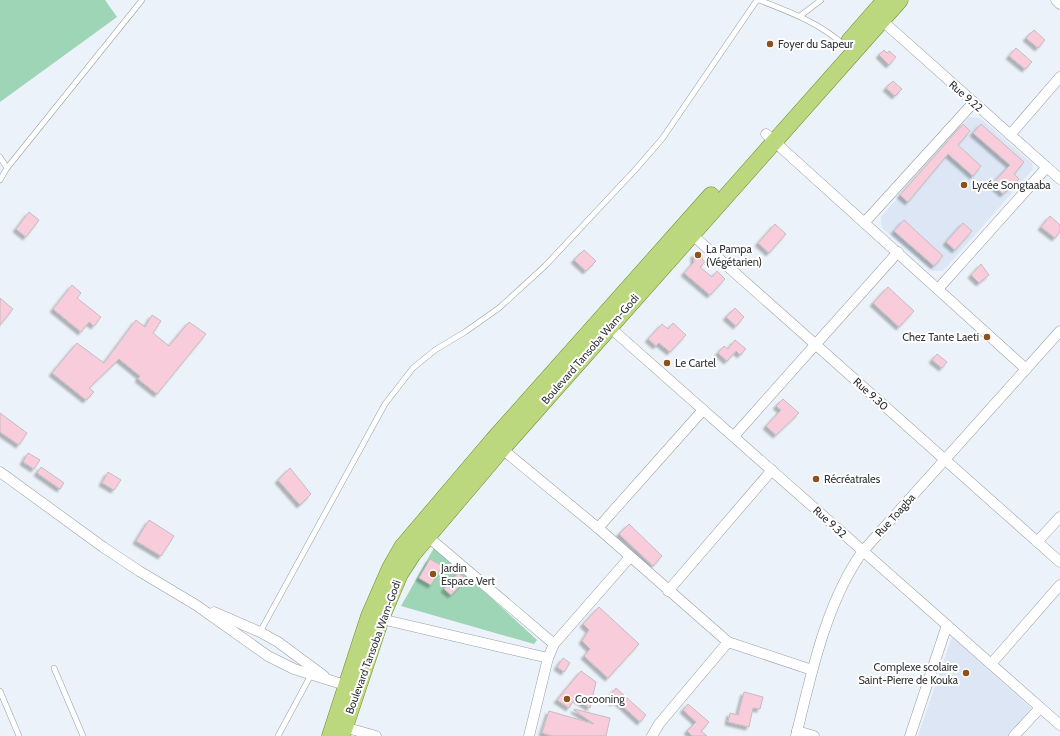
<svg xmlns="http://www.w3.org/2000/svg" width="1060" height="736" viewBox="0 0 1060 736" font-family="Cabin,sans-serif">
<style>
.built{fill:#dce6f4}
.garden{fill:#9dd5b6}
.building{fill:#f9ccdc;stroke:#c5bcbf;filter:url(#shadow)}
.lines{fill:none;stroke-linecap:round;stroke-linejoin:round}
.service-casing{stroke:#989da4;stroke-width:6}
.minor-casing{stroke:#989da4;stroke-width:11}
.primary-casing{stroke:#6f8d2d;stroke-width:17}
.service{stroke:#fff;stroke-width:5}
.minor{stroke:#fff;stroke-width:10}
.primary{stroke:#bcd87e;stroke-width:16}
.poi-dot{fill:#90501a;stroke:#fff;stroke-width:1.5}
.labels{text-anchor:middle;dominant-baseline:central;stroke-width:4;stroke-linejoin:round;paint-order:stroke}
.poi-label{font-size:11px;fill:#313336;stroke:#fff;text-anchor:start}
.street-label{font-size:11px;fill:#313336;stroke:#fff}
</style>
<defs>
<filter id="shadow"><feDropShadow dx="-3" dy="3" stdDeviation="1" flood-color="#0004"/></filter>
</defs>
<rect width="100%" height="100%" fill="#ecf2f9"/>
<g class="built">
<path d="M969 117 980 118 1032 163 1033 169 943 271H933L882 228 881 217Z"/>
<path d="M952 637 1033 710 1009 736H918Z"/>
</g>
<g class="garden">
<path d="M0 0H105L117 17 0 102Z"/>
<path d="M435 546 537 640 534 644 401 606Z"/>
</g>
<g class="building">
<path d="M1034 30 1045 40 1038 48 1026 38Z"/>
<path d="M1016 48 1032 62 1025 69 1009 56Z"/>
<path d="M884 50 887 53 889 51 896 57 889 65 879 55Z"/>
<path d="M893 81 902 89 895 96 886 88Z"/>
<path d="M963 124 970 131 958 145 981 166 973 176 948 154 908 202 900 195Z"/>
<path d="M981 124 1024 162 1014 174 1019 179 1003 194 992 184 1010 165 973 133Z"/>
<path d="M29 212 39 220 26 237 16 229Z"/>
<path d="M1050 216 1060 225V232L1055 238 1041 227Z"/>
<path d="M904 220 943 256 934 266 894 231Z"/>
<path d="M963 223 972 231 955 250 946 242Z"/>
<path d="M775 224 786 234 769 253 758 243Z"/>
<path d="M584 250 596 261 586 271 574 260Z"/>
<path d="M694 254H702V259L705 262 700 267 712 277 717 271 725 279 710 295 684 273 694 262Z"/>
<path d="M981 264 989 275 979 283 971 275Z"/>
<path d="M72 285 81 293 77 298 101 317 94 326 89 322 81 332 53 309Z"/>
<path d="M888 287 914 311 899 327 873 303Z"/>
<path d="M0 298 13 309 0 325Z"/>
<path d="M735 308 744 317 736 326 726 317Z"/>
<path d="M152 315 161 321 153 333 169 346 189 322 206 334 157 394 138 379 140 376 119 359 89 388 94 392 86 400 52 373 77 343 104 363 136 320 145 327Z"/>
<path d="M673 323 686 335 670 352 659 343 656 346 648 339 662 324 668 329Z"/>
<path d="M735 340 746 349 740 355 736 351 727 361 718 353 724 346 728 349Z"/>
<path d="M937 354 947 362 942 368 932 360Z"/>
<path d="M783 399 799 413 776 435 766 426 781 410 776 406Z"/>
<path d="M0 413 27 433 19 445 0 432Z"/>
<path d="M28 453 40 460 34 469 23 462Z"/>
<path d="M41 467 64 483 60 489 37 473Z"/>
<path d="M290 468 311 494 300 505 278 480Z"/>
<path d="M108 472 121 480 114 490 102 483Z"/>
<path d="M149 520 174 536 161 556 136 541Z"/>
<path d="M629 524 662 556 653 566 619 534Z"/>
<path d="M430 559 442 566 431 585 419 578Z"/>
<path d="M458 573 467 579 451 595 444 589Z"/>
<path d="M599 607 639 644 608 678 584 656 590 649 582 641 589 630 583 624Z"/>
<path d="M563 658 570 663 564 672 557 667Z"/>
<path d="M581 671 596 682 590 708 575 698 569 708 557 700Z"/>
<path d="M616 688 646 715 640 722 616 700 613 703 608 698Z"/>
<path d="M744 692 763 697 760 709 753 708 749 727 728 722 730 713 738 715Z"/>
<path d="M688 704 709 722 701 731 707 736H692L687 731 696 722 683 710Z"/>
<path d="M574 709 610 718 606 736H552L542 733 549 711 594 724 574 710Z"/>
</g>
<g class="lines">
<defs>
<g id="service">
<path d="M759 0C790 12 820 23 845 46"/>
<path d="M800 16 821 0"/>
<path d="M0 157 7 168 0 180"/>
<path d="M7 168 142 0"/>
<path d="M260 632 385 404 413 368 435 350 465 332 499 308 545 266 635 170 662 139 757 0"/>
<path d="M54 668 83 736"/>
<path d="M0 691 19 736"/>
<path d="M278 736 312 673"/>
</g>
<g id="minor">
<path d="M1056 0 1060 4"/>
<path d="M878 17 1060 179"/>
<path d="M766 134 1026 369"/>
<path d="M1010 135 1060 77"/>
<path d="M864 223 974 102"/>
<path d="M689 232 1060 562"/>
<path d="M938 289 1047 167"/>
<path d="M606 324 1060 725"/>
<path d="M734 436 898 252"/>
<path d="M502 449 598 528 728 642 812 670"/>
<path d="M0 472 103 547 139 571 196 605 268 656 294 669 345 685"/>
<path d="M598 528 703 410"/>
<path d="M427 536 554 644"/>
<path d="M1037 542 1060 517"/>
<path d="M668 591 772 470"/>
<path d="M214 612 260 632 278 642 324 676"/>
<path d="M381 619 548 658"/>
<path d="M991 664 1060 585"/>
<path d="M344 727 376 736"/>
<path d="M797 731 814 736"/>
<path d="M529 736 548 658 554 644 630 557"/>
<path d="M652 736 659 724 728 642"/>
<path d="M796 736C811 675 826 602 863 551L1060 331"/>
<path d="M910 736 947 625"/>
<path d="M1014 736 1040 708"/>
</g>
<g id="primary">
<path d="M849 41 885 0"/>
<path d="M330 736 369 616 390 568 402 547 492 441 711 195"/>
<path d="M342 736 381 619 400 574 413 554 502 449 900 0"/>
</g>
</defs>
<use href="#service" class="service-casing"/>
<use href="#minor" class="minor-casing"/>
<use href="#primary" class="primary-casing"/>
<use href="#service" class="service"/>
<use href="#minor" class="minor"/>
<use href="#primary" class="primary"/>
</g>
<g class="poi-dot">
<circle cx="770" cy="44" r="4"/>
<circle cx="964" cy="185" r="4"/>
<circle cx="698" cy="255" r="4"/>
<circle cx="987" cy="337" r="4"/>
<circle cx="667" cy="363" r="4"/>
<circle cx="816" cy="479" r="4"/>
<circle cx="433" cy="574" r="4"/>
<circle cx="966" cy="673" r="4"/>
<circle cx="567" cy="699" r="4"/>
</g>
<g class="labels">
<g class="poi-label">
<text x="778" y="44">Foyer du Sapeur</text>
<text x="972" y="185">Lycée Songtaaba</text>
<text x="706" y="249">La Pampa<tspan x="706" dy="13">(Végétarien)</tspan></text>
<text x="979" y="337" text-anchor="end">Chez Tante Laeti</text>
<text x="675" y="363">Le Cartel</text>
<text x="824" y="479">Récréatrales</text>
<text x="441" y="568">Jardin<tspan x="441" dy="13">Espace Vert</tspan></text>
<text x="958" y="667" text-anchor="end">Complexe scolaire<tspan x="958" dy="13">Saint-Pierre de Kouka</tspan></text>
<text x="575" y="699">Cocooning</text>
</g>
<g class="street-label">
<text transform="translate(966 96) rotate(41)">Rue 9.22</text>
<text transform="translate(590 349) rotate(-49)">Boulevard Tansoba Wam-Godi</text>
<text transform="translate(871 394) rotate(42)">Rue 9.30</text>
<text transform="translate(895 515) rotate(-48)">Rue Toagba</text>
<text transform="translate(830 522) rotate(42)">Rue 9.32</text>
<text transform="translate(373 647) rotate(-70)">Boulevard Tansoba Wam-Godi</text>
</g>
</g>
</svg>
